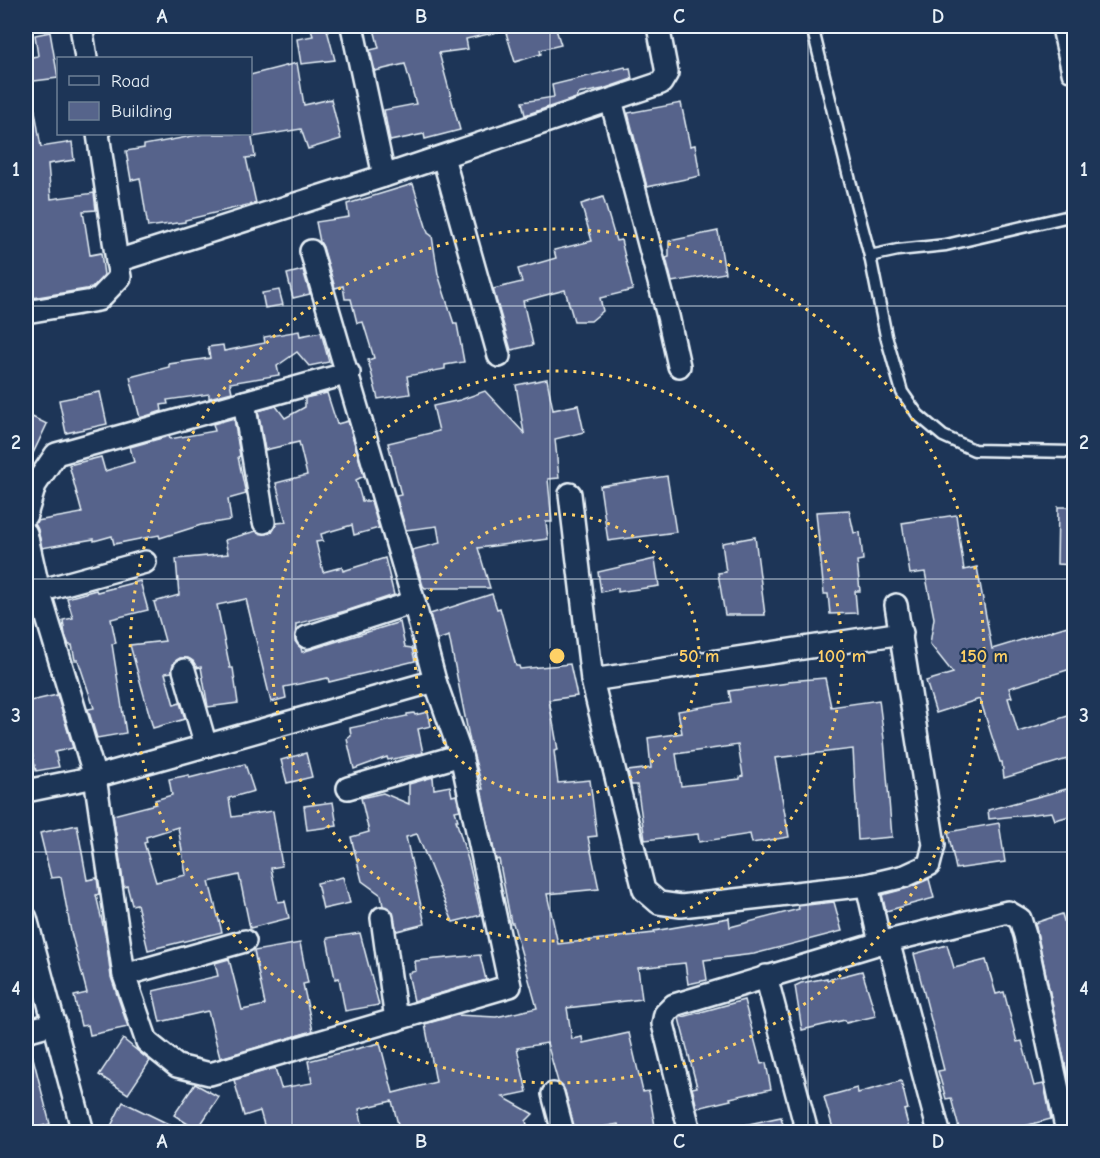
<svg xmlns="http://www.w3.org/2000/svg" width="1100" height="1158" viewBox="0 0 1100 1158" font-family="'Comic Neue',sans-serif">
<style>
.building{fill:#56648b;stroke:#e8f1f8;stroke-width:1.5;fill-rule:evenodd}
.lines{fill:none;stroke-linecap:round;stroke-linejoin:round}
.lane-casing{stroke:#e8f1f8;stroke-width:15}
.street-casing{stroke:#e8f1f8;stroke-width:26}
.lane{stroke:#1d3557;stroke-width:10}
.street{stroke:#1d3557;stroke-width:21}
.grid{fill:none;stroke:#e8f1f8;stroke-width:1.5;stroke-opacity:0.55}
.ring{fill:none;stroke:#ffd166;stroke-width:3;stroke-dasharray:3 6}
.centre{fill:#ffd166;stroke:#1d3557;stroke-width:3}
.ring-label{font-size:18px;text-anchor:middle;font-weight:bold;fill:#ffd166;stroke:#1d3557;stroke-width:4.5;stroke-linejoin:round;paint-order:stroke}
.neatline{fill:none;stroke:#e8f1f8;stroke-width:2}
.grid-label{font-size:20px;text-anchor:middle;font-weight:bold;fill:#e8f1f8}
</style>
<rect width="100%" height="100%" fill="#1d3557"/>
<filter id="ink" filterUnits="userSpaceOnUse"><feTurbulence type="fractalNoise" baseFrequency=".0167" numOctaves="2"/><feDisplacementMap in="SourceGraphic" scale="12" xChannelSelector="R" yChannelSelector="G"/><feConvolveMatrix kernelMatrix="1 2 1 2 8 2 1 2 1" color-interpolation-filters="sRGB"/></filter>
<g filter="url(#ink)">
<g class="building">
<path d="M310 26H326L335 60 301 64 297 39 313 36Z"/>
<path d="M386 26H498V32L466 39 468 49 439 53 460 130 425 139 424 134 390 141 384 110 416 104 405 64 375 71 370 50 379 48 374 29Z"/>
<path d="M504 26H555L561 45 540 50 541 54 515 62Z"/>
<path d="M50 32 58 78 26 82V58L38 56 35 35Z"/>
<path d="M297 63 304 105 331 99 341 139 308 149 301 129 252 137 255 157 246 158 256 203 185 220V222L148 227 140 178 131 180 126 151 144 148V145L203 134H250V75Z"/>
<path d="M625 67 626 69 630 68 632 79 603 89 578 94 576 98 525 115 522 102 554 97 552 85Z"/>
<path d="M681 103 690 146 695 145 700 176 647 187 628 113Z"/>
<path d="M26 105H34L41 147 72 142 74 160 48 164 51 199 94 193 96 210 83 211 90 255 101 253 104 275 92 288 26 299V257L33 256 26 209Z"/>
<path d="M413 184 428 233 432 236 438 274 454 324H457L464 362 445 365V369L407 376 410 394 378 399 368 360 374 358 363 322 357 323 351 299H345L343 286 335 288 323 247 320 242 316 222 349 217 347 204Z"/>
<path d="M603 197 616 241 621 240 633 290 600 298 603 311 591 321H574L565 290 523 301 533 345 511 350 493 289 522 282 518 269 556 258 554 250 592 241 581 204Z"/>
<path d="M718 231 725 273 672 282 666 258 669 257V241Z"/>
<path d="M303 270 310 294 293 298 287 274Z"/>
<path d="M279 290 283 305 265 308 262 293Z"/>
<path d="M299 331 300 336 321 332 329 362 309 366 297 352 277 366 279 375 230 383 232 392 209 398V394L167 400 168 404 161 405 162 411 140 418 130 377 169 367V364L210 358 208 347 223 345 224 351 265 343 264 337Z"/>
<path d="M547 379 553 410 578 405 584 432 555 439 559 478 548 479 552 522H546L548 539 478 548 490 588H425L423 586 412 550 440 543 437 526 406 530 396 496 401 495 388 443 439 431 433 406 460 400 485 391 524 433 516 385Z"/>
<path d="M100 392 107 424 66 433 59 400Z"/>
<path d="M327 393 337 424 348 421 364 476 356 480 362 501H371L379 528 354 535 352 525 321 534 323 541 316 542 323 572 342 567 343 571 385 558 394 595 349 610 296 624 295 641 301 648 302 652 400 622 405 647 412 648 415 661 329 682 328 678 284 687 286 698 271 702 246 599 217 605 230 668H233L238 703 208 707 201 667 197 668 193 661 188 658H180L174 662 172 672 165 673 174 705 180 703 185 719 153 728 130 645 165 641 154 602 179 595 176 559 228 554 225 540 256 531 267 534 273 531 277 523 286 522 276 483 307 475 299 442 265 450 258 411 276 406 285 418 305 407V398Z"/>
<path d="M26 414 47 424 26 468Z"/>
<path d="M234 418 240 456 238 457 246 494 228 499 231 520 201 525 160 538 159 535 114 544 112 536 94 541V539L42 548 38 530 35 524 37 521 82 513 69 465 101 457 105 471 134 462 130 447 169 436 170 439 215 431 213 424Z"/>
<path d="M667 476 676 532 608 541 600 486Z"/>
<path d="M1058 507H1074V565L1057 564Z"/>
<path d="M849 510 854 533 860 532 863 560 857 561 860 591H855L857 613 830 614 828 594H824L816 512Z"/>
<path d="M956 515 964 570 977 567 992 649 1074 624V668L1009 688 1012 697 1008 698 1018 732 1074 714V757L1004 778 1002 762H1000L980 699 936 713 926 681 953 673 930 644 934 618 925 572 910 574 902 523Z"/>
<path d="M755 537 765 615H725L718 573 726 572 722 543Z"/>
<path d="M655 559 659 586 618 592V588L601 592 598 572Z"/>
<path d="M140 581 148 610 111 619 116 643 112 644 126 733 97 738 88 709 94 708 78 660H75L72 645H69L65 635 63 620 73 618 67 598 96 590 97 592Z"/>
<path d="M492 594 497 609 500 608 516 666H519L520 669 570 664 577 696 549 700 558 750 554 751 558 783 590 780 597 836 588 837 599 889 547 894 558 944 654 933V931L729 918 730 927 799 909 798 906 834 902 842 931 754 954 704 960 707 980 688 984 685 963 638 968 642 999 567 1008 572 1039 582 1037 583 1043 629 1033 643 1092 649 1091 656 1132H620L618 1124 575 1132 565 1091 558 1082 547 1043 517 1048 527 1092 503 1097 533 1114 526 1121 529 1132H440L439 1128 400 1132 392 1101 359 1109 364 1132H266L260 1111 244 1116 234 1080 275 1068 281 1088 312 1083 308 1061 380 1043 393 1093 436 1082 425 1024 457 1015 496 1017 537 1008 513 923H511L499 859 496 860 481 789H483L470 742 449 636 437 640 430 614Z"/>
<path d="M825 678 831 707 879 700 884 739 892 837 858 840 853 749 775 758 789 837 752 843 750 834 699 842 698 834 645 840 637 785H631L628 771 651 768 648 738 682 733 678 711 731 702 729 691 788 683V681ZM738 745 743 776 740 777V779L681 786 676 754Z"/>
<path d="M57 695 73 748 55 752 59 767 36 771 26 725V702Z"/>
<path d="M428 712 431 726 418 729 423 753 388 760 387 757 354 769 347 739 351 736 350 728 407 716V714L414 713 415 715Z"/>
<path d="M306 753 312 777 287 783 281 760Z"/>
<path d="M245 764 254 791 229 798 232 817 273 811 282 866 271 868 278 902 285 901 289 918 250 928 239 875 209 882 222 932 148 950 137 904 132 905 127 886 124 887 113 815 156 804 155 800 172 795 169 779 189 775V778ZM178 827 186 875 156 882 144 843 147 842 146 837Z"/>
<path d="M433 777 434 789 450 786 452 796 456 795 460 810 455 811 458 820H456L469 863 481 915 453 922 417 834 406 837 425 924 397 931 392 911 383 906 381 895 362 881 351 837 369 832 361 798 383 793 409 804V784Z"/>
<path d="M1074 787V815L1055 820 1052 812 989 819 988 810Z"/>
<path d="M333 802 337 826 307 830 304 806Z"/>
<path d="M999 823 1005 862 956 869 948 832Z"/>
<path d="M77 825 87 880 97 878 99 894 96 895 106 938 111 977 128 1027 90 1035 88 1025 81 1026 74 996 87 993 71 932 61 877 51 878 40 833Z"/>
<path d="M343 877 350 903 323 909 317 883Z"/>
<path d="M929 879 934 898 886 911 882 895 908 888Z"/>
<path d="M1062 914 1074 954V1106L1035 923Z"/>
<path d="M360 933 379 1005 345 1011 339 978 335 979 327 938Z"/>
<path d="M300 943 308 983 303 984 313 1031 220 1058 208 1011 160 1022 153 991 218 976 215 963 229 959 242 1010 265 1005 254 951Z"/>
<path d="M947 945 954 968 986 960 996 994 1004 992 1017 1042 1022 1041 1034 1086 1044 1084 1051 1119 1001 1132H999L998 1129 984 1132H960L951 1098 946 1099 938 1071 944 1070 914 954Z"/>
<path d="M480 955 486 980 414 1001 408 973 416 971 415 961Z"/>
<path d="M862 971 876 1016 846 1023 845 1020 802 1030 795 986 801 983 827 978V980Z"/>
<path d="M744 1000 761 1064 766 1063 771 1089 730 1098 731 1100 697 1108 692 1088 697 1087 679 1018Z"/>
<path d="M123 1039 150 1061 128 1094 99 1075Z"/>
<path d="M31 1050 50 1124 26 1130V1051Z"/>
<path d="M901 1081 908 1109 904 1110 910 1132H834L824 1097 857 1088 858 1093Z"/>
<path d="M195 1084 219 1097 197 1130 174 1115Z"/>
<path d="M123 1102 185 1132H118L110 1128Z"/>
<path d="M781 1117 785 1132H740L739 1126Z"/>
</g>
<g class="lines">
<defs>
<g id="lane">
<path d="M812 26 850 181 870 256 886 336 902 392 918 415 943 436 974 450 1074 452"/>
<path d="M1057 26 1068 75"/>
<path d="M870 256 898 250 946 245 1074 215"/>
</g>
<g id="street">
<path d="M81 26 86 58"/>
<path d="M352 26 384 176"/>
<path d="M611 100 668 316 679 366"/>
<path d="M98 134 117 261"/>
<path d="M443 157 499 356"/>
<path d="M26 312 98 300 120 277 117 261 384 176 661 83 667 73 658 26"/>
<path d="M244 402 264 522"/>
<path d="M570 494 592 680 644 890 659 903 681 906 867 885 905 876 929 865 934 845 896 605"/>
<path d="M26 515 35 485 56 454 349 373"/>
<path d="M26 533 39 591 95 777 124 975 147 1042 177 1066 210 1074 510 986 461 755 435 681 414 602 311 251"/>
<path d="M39 591 145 562"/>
<path d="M307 637 414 602"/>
<path d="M184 670 206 746"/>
<path d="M592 680 902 633"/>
<path d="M348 788 461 755"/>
<path d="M26 791 95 777 435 681"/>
<path d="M867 885 880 943"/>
<path d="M26 918 83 1132"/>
<path d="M382 918 396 1020"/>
<path d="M888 941 939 1132"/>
<path d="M124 975 245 941"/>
<path d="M766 976 807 1132"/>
<path d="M26 1031 55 1023"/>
<path d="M553 1094 563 1132"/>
<path d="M690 1132 663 1024 665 1014 674 1005 880 943 1008 912 1020 919 1025 935 1067 1132"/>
</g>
</defs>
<use href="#lane" class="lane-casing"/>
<use href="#street" class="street-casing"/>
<use href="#lane" class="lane"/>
<use href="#street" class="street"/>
</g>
</g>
<path class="grid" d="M292 26V1132M550 26V1132M808 26V1132M26 306H1074M26 579H1074M26 852H1074"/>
<g class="ring">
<circle cx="557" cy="656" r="142"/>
<circle cx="557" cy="656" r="285"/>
<circle cx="557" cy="656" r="427"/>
</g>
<circle cx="557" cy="656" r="9" class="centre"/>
<g class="ring-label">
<text x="699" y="662">50 m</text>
<text x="842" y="662">100 m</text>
<text x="984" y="662">150 m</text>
</g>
<rect width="1100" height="1158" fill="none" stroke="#1d3557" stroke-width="66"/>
<rect x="57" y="57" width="195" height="78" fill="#1d3557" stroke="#6e8097" stroke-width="1.5"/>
<rect x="69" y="76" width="30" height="9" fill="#1d3557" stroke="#6e8097" stroke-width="1.5"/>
<text x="111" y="87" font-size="18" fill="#e8f1f8">Road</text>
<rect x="69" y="102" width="30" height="18" fill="#56648b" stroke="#6e8097" stroke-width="1.5"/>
<text x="111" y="117" font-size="18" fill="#e8f1f8">Building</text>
<rect x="33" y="33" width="1034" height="1092" class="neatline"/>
<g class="grid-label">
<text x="162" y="23">A</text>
<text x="421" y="23">B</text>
<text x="679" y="23">C</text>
<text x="938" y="23">D</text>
<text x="16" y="176">1</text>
<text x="1084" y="176">1</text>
<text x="16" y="449">2</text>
<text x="1084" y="449">2</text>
<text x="16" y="722">3</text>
<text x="1084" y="722">3</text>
<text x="16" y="995">4</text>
<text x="1084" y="995">4</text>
<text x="162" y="1148">A</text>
<text x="421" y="1148">B</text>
<text x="679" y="1148">C</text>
<text x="938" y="1148">D</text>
</g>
</svg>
